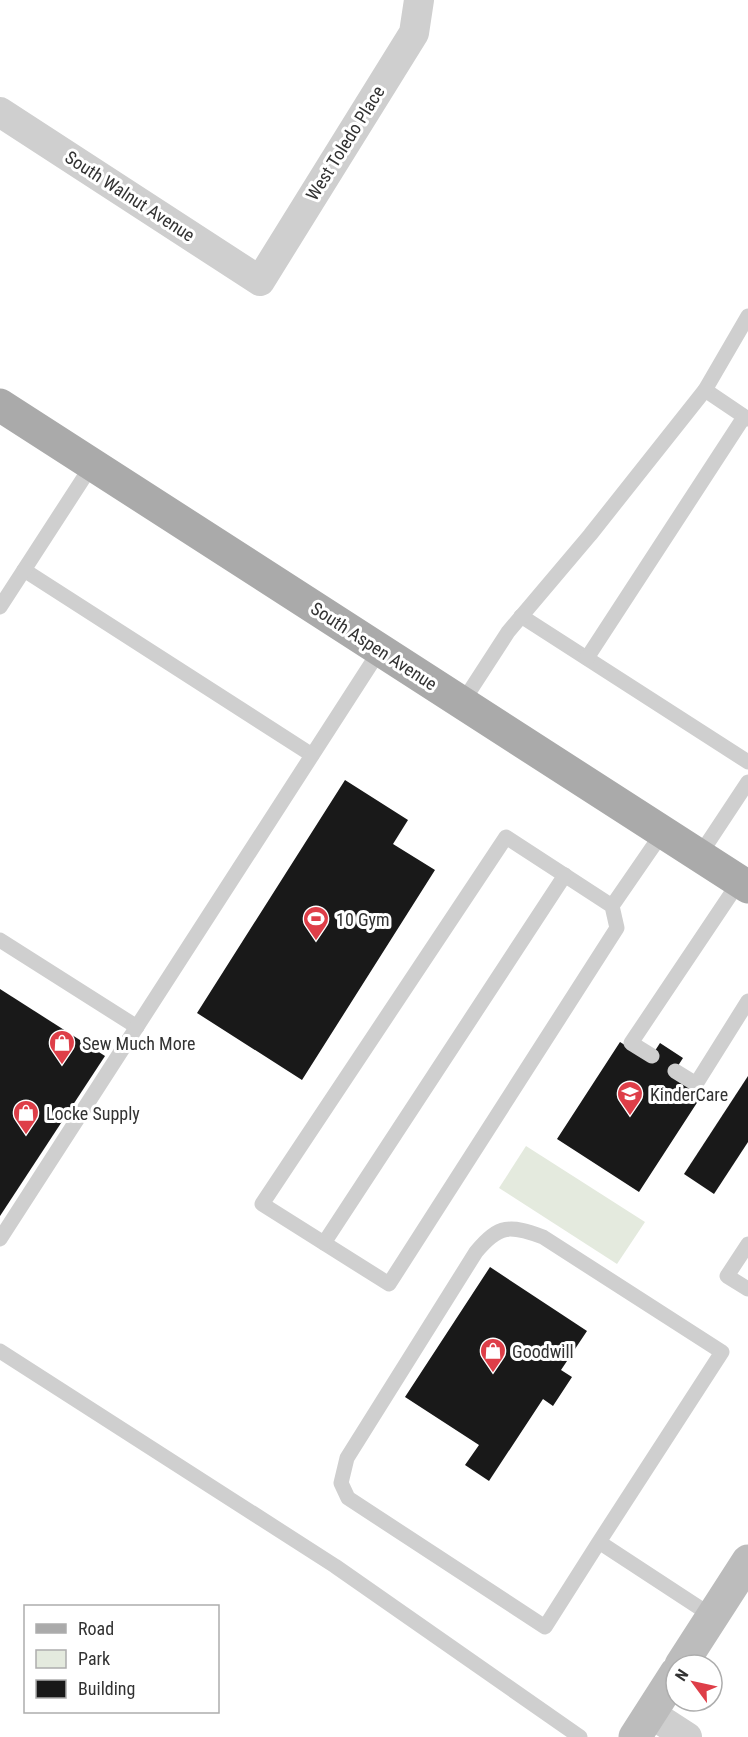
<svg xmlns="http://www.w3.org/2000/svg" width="748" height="1737" viewBox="0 0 748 1737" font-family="'Roboto Condensed',sans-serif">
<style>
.green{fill:#e4eade}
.building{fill:#191919}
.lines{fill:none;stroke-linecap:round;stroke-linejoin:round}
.service{stroke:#cfcfcf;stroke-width:15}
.minor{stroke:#cfcfcf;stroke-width:30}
.secondary{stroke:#bcbcbc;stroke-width:33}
.primary{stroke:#aaa;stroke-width:33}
.labels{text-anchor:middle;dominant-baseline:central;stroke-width:6;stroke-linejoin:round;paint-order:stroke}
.street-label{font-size:18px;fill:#323232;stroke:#fff}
.poi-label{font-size:18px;fill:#323232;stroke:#fff;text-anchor:start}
</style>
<rect width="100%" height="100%" fill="#fff"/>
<path class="green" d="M526 1146 645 1222 617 1264 499 1188Z"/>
<g class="building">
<path d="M345 780 408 820 393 844 435 870 302 1080 197 1013Z"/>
<path d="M0 989 105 1056 0 1216Z"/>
<path d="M620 1042 649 1060 660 1043 683 1058 672 1075 702 1095 639 1192 557 1139Z"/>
<path d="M748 1076V1142L714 1194 684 1174Z"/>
<path d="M490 1267 587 1331 561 1370 572 1377 553 1406 543 1399 489 1481 465 1465 479 1445 405 1397Z"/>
</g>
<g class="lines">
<g class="service">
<path d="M748 316 705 390 748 419"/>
<path d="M24 570 312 755"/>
<path d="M0 607 92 465"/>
<path d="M521 616 748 762"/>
<path d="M587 658 744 417"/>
<path d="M462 703 508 632 590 535 705 390"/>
<path d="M699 856 748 782"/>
<path d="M612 906 617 928 389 1284 262 1204 506 837 612 906 663 832"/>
<path d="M0 940 137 1027"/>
<path d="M652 1056 631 1043 739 882"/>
<path d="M675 1071 696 1084 748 1001"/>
<path d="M0 1239 380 650"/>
<path d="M324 1243 565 875"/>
<path d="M748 1244 727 1276 748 1289"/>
<path d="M0 1351 335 1566 580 1737"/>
<path d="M599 1542 722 1352 543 1237C510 1225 499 1224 476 1252L347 1458 341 1483 348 1498 545 1627 599 1542 712 1616"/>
</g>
<g class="minor">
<path d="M0 112 260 281 414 33 419 0"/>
<path d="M650 1713 687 1737"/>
</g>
<g class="secondary">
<path d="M681 1665 748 1561"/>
<path d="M635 1737 676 1673"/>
</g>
<path class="primary" d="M0 405 748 887"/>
</g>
<defs>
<symbol id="stadium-pin" viewBox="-11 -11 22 30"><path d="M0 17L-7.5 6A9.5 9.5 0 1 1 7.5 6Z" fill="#de3e48" stroke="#fff"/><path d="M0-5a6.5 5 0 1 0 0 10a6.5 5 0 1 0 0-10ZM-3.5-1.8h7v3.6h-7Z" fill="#fff"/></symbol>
<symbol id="shop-pin" viewBox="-11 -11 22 30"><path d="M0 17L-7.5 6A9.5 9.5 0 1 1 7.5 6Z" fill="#de3e48" stroke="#fff"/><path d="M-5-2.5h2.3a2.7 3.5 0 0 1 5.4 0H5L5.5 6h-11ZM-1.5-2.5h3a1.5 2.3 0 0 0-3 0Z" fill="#fff"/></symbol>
<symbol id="school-pin" viewBox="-11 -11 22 30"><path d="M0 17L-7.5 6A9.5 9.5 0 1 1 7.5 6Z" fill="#de3e48" stroke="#fff"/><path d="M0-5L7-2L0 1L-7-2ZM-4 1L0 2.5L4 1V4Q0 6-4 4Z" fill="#fff"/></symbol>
</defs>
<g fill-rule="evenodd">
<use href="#stadium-pin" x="301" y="904" width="30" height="40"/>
<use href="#shop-pin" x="47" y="1028" width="30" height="40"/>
<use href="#school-pin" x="615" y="1079" width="30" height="40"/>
<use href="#shop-pin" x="11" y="1098" width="30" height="40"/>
<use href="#shop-pin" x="478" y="1336" width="30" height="40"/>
</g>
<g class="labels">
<g class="street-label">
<text transform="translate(345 143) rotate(-58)">West Toledo Place</text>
<text transform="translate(130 196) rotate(33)">South Walnut Avenue</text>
<text transform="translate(374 646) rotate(33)">South Aspen Avenue</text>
</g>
<g class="poi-label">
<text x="336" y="919">10 Gym</text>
<text x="82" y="1043">Sew Much More</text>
<text x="650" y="1094">KinderCare</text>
<text x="46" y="1113">Locke Supply</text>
<text x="512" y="1351">Goodwill</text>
</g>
</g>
<rect x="24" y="1605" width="195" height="108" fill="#ffffff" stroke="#adadad" stroke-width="1.5"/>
<rect x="36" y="1624" width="30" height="9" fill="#aaaaaa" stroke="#adadad" stroke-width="1.5"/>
<text x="78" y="1635" font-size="18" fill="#323232">Road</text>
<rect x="36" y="1650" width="30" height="18" fill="#e4eade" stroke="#adadad" stroke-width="1.5"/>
<text x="78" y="1665" font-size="18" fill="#323232">Park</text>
<rect x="36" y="1680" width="30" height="18" fill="#191919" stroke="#adadad" stroke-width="1.5"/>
<text x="78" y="1695" font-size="18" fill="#323232">Building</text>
<g transform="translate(694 1683) rotate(303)"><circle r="28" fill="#ffffff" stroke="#adadad" stroke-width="1.5"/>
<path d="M0-4.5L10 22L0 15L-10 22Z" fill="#de3e48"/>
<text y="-9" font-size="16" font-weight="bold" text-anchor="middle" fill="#323232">N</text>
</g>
</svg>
